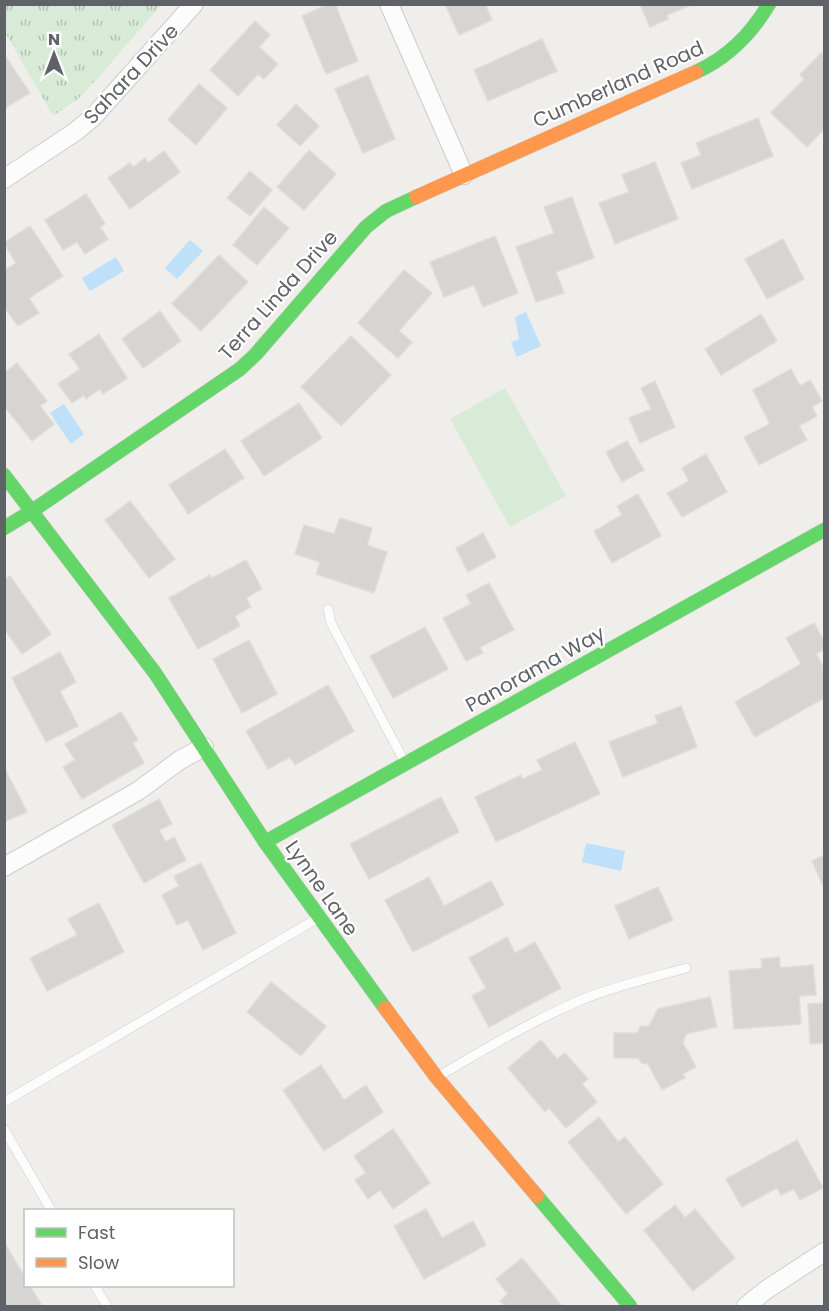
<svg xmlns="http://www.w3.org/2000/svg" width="829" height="1311" viewBox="0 0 829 1311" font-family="Poppins,sans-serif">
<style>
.grass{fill:url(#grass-tufts)}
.park{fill:#d8ebd6}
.water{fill:#bfe0f9}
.building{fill:#d6d5d3;stroke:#deddd9;stroke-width:1.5}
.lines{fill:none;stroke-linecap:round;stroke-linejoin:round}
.lane-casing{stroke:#cbcccc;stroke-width:10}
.street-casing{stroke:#cbcccc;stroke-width:20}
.fast-casing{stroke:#cacacb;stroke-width:15}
.slow-casing{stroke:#cacacb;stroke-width:15}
.lane{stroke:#fdfcfc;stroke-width:9}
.street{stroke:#fdfcfc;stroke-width:18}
.fast{stroke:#63d668;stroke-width:14}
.slow{stroke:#ff974d;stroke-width:14}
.labels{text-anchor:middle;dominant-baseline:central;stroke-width:4.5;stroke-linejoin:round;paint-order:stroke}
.street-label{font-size:20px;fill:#5f6368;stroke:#fff}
</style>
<defs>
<pattern id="grass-tufts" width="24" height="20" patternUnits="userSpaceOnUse" patternTransform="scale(1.5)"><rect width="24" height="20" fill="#d8ebd6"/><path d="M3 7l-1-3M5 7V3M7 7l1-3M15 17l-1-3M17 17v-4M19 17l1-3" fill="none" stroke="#b2c2b1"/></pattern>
</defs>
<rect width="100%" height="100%" fill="#efeeea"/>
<path class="grass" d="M4 5 5 4 161 5 96 80 78 99 53 116 5 32Z"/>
<path class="park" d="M505 388 566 496 510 527 450 419Z"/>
<g class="water">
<path d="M190 240 203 251 177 279 165 268Z"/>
<path d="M116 257 124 271 90 291 82 278Z"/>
<path d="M526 312 541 346 517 357 511 342 519 339 515 317Z"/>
<path d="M64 404 84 434 71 444 50 413Z"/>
<path d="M586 843 625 851 621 871 582 862Z"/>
</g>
<g class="building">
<path d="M329 4H335L358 61 326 74 302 16Z"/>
<path d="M445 4H485L492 20 459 35Z"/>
<path d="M640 4H691V5L667 15 668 19 650 27Z"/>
<path d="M255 21 270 35 259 47 278 64 264 79 258 74 238 96 210 70Z"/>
<path d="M542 39 557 71 488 101 474 70Z"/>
<path d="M821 53 824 57V129L807 147 771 113 804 79 800 75Z"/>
<path d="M4 54 30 93 4 109Z"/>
<path d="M368 75 395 139 363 153 335 89Z"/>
<path d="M199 84 227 108 196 145 168 120Z"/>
<path d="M296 104 319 126 300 146 277 125Z"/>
<path d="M758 118 773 156 692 189 681 163 701 155 696 143Z"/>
<path d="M309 150 336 174 304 210 277 187Z"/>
<path d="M164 151 180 172 130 209 108 178 130 163 133 167 145 158 148 163Z"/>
<path d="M655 162 678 219 615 244 599 203 629 192 622 175Z"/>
<path d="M250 171 272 190 250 216 227 198Z"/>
<path d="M86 194 105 224 100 227 108 239 85 254 77 242 63 250 45 220Z"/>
<path d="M572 197 594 258 556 272 564 293 536 302 516 247 554 233 544 207Z"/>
<path d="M264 207 289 228 257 265 233 245Z"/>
<path d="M30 226 63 276 29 298 39 313 18 326 4 307V271L16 263 4 243Z"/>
<path d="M495 236 518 293 483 307 474 285 444 297 430 262Z"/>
<path d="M783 239 804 279 767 299 745 259Z"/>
<path d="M219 255 248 282 201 331 172 304Z"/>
<path d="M404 270 432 293 399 331 412 342 398 358 358 323Z"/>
<path d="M160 311 181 341 143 368 122 339Z"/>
<path d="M761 314 777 341 721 375 705 349Z"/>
<path d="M99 334 127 378 103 394 100 389 86 399 84 395 72 403 58 384 80 369 69 354Z"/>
<path d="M351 336 391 375 341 426 301 387Z"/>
<path d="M17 363 47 401 40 406 54 424 32 441 4 406V373Z"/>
<path d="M791 369 800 386 810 380 822 401 812 407 817 416 799 426 807 440 759 465 744 437 770 424 753 390Z"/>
<path d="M655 381 675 427 640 443 629 418 651 409 641 388Z"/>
<path d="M299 403 322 438 264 476 241 441Z"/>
<path d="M627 441 644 470 622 482 606 452Z"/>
<path d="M225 449 244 478 188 514 169 485Z"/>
<path d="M706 454 727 492 682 517 667 493 689 481 682 468Z"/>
<path d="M638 494 661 536 612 563 594 531 622 515 617 506Z"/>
<path d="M130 501 175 559 149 578 105 520Z"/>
<path d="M340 518 372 528 367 545 387 552 374 593 316 574 320 562 295 554 304 525 334 534Z"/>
<path d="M483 533 496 557 468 572 456 548Z"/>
<path d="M246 560 262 589 246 598 251 607 235 616 240 626 198 649 169 598 210 575 212 578Z"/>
<path d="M10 576 51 634 22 654 4 628V580Z"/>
<path d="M489 583 514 630 480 647 483 653 466 661 443 618 471 604 466 595Z"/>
<path d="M814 623 824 641V649L816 654 824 668V698L755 737 735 702 801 664 786 638Z"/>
<path d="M425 627 448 669 393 698 370 656Z"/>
<path d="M249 640 277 694 242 713 213 659Z"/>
<path d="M60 652 76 682 60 691 78 726 46 742 12 678Z"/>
<path d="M328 685 354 731 295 765 290 757 268 769 246 731Z"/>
<path d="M681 706 697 747 623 777 609 742 658 723 655 716Z"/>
<path d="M121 712 138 740 133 743 144 763 82 799 63 767 75 760 65 744Z"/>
<path d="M575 742 600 794 496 842 475 797 521 775 523 779 542 770 537 760Z"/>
<path d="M4 767 27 812 4 822Z"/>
<path d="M441 797 459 832 369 879 350 844Z"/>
<path d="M159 799 172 824 159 830 166 842 174 837 186 860 144 883 112 825Z"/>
<path d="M824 855V888L812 861Z"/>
<path d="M201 863 236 933 203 950 188 920 177 925 162 895 179 886 174 876Z"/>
<path d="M429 877 444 906 491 881 504 905 413 952 385 900Z"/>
<path d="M658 887 673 920 629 939 615 906Z"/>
<path d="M99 903 124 952 47 991 30 958 77 935 68 919Z"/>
<path d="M507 937 515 953 535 942 561 988 489 1027 472 996 486 988 469 958Z"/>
<path d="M779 957 780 968 813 965 816 995 799 996 801 1024 734 1029 729 971 762 968 761 959Z"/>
<path d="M271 982 326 1026 301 1056 247 1012Z"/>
<path d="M710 997 717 1027 686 1034 683 1043 696 1067 683 1074 685 1078 662 1090 648 1064 642 1063 638 1058H614V1033H637L641 1026H649L658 1009Z"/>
<path d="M824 1003V1043L810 1044 808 1004Z"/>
<path d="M541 1040 557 1059 565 1053 588 1079 582 1084 597 1102 566 1128 549 1108 545 1112 508 1068Z"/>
<path d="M321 1065 344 1100 366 1085 383 1112 324 1151 283 1090Z"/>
<path d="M599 1117 618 1142 625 1137 663 1184 626 1214 568 1142Z"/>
<path d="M393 1129 430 1183 393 1209 380 1190 368 1199 355 1180 366 1173 354 1156Z"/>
<path d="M797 1140 823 1188 800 1200 794 1189 781 1195 777 1188 742 1207 726 1179Z"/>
<path d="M675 1205 685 1218 695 1209 735 1258 693 1291 644 1230Z"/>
<path d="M426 1209 442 1238 473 1221 486 1245 424 1279 394 1226Z"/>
<path d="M4 1242 26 1279V1286H30L42 1306H4Z"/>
<path d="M522 1258 562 1306H505L500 1301 508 1294 496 1279Z"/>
</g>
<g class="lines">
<defs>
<g id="lane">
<path d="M328 609 331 623 404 761"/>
<path d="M439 1076C485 1049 532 1021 581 1000 615 986 651 978 686 968"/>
<path d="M4 1102 318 918"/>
<path d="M4 1129 51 1210"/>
<path d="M95 1286 107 1306"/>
</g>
<g id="street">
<path d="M389 4 464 175"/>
<path d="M4 179 75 132 93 117 194 4"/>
<path d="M4 867 138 791 180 760 204 747"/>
<path d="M746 1306 766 1290 824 1252"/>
</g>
<g id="fast">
<path d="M696 72C729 57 751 34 769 4"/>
<path d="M4 475 155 673 265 842 385 1008"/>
<path d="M4 528 32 511 240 369 256 354 366 227 386 211 416 197"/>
<path d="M265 842 824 530"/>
<path d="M537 1196 630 1306"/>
</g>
<g id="slow">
<path d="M416 197 696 72"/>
<path d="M385 1008 437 1078 537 1196"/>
</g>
</defs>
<use href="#lane" class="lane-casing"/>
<use href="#street" class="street-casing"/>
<use href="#fast" class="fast-casing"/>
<use href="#slow" class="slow-casing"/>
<use href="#lane" class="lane"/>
<use href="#street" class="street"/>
<use href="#fast" class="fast"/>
<use href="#slow" class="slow"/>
</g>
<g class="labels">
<g class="street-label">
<text transform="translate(131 74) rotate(-47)">Sahara Drive</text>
<text transform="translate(618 84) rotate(-24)">Cumberland Road</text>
<text transform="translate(278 295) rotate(-48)">Terra Linda Drive</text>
<text transform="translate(535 669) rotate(-29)">Panorama Way</text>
<text transform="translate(322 888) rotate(55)">Lynne Lane</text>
</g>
</g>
<rect width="829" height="1311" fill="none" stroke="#5f6368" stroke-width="12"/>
<rect x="24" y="1209" width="210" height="78" fill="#ffffff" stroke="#bfc1c3" stroke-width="1.5"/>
<rect x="36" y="1228" width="30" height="9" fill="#63d668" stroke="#bfc1c3" stroke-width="1.5"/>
<text x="78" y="1239" font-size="18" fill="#5f6368">Fast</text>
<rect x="36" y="1258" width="30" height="9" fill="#ff974d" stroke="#bfc1c3" stroke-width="1.5"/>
<text x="78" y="1269" font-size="18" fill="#5f6368">Slow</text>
<g transform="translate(54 54)" stroke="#ffffff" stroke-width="4.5" paint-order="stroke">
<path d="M0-4.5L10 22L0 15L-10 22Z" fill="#5f6368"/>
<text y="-9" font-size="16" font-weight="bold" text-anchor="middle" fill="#5f6368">N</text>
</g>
</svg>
